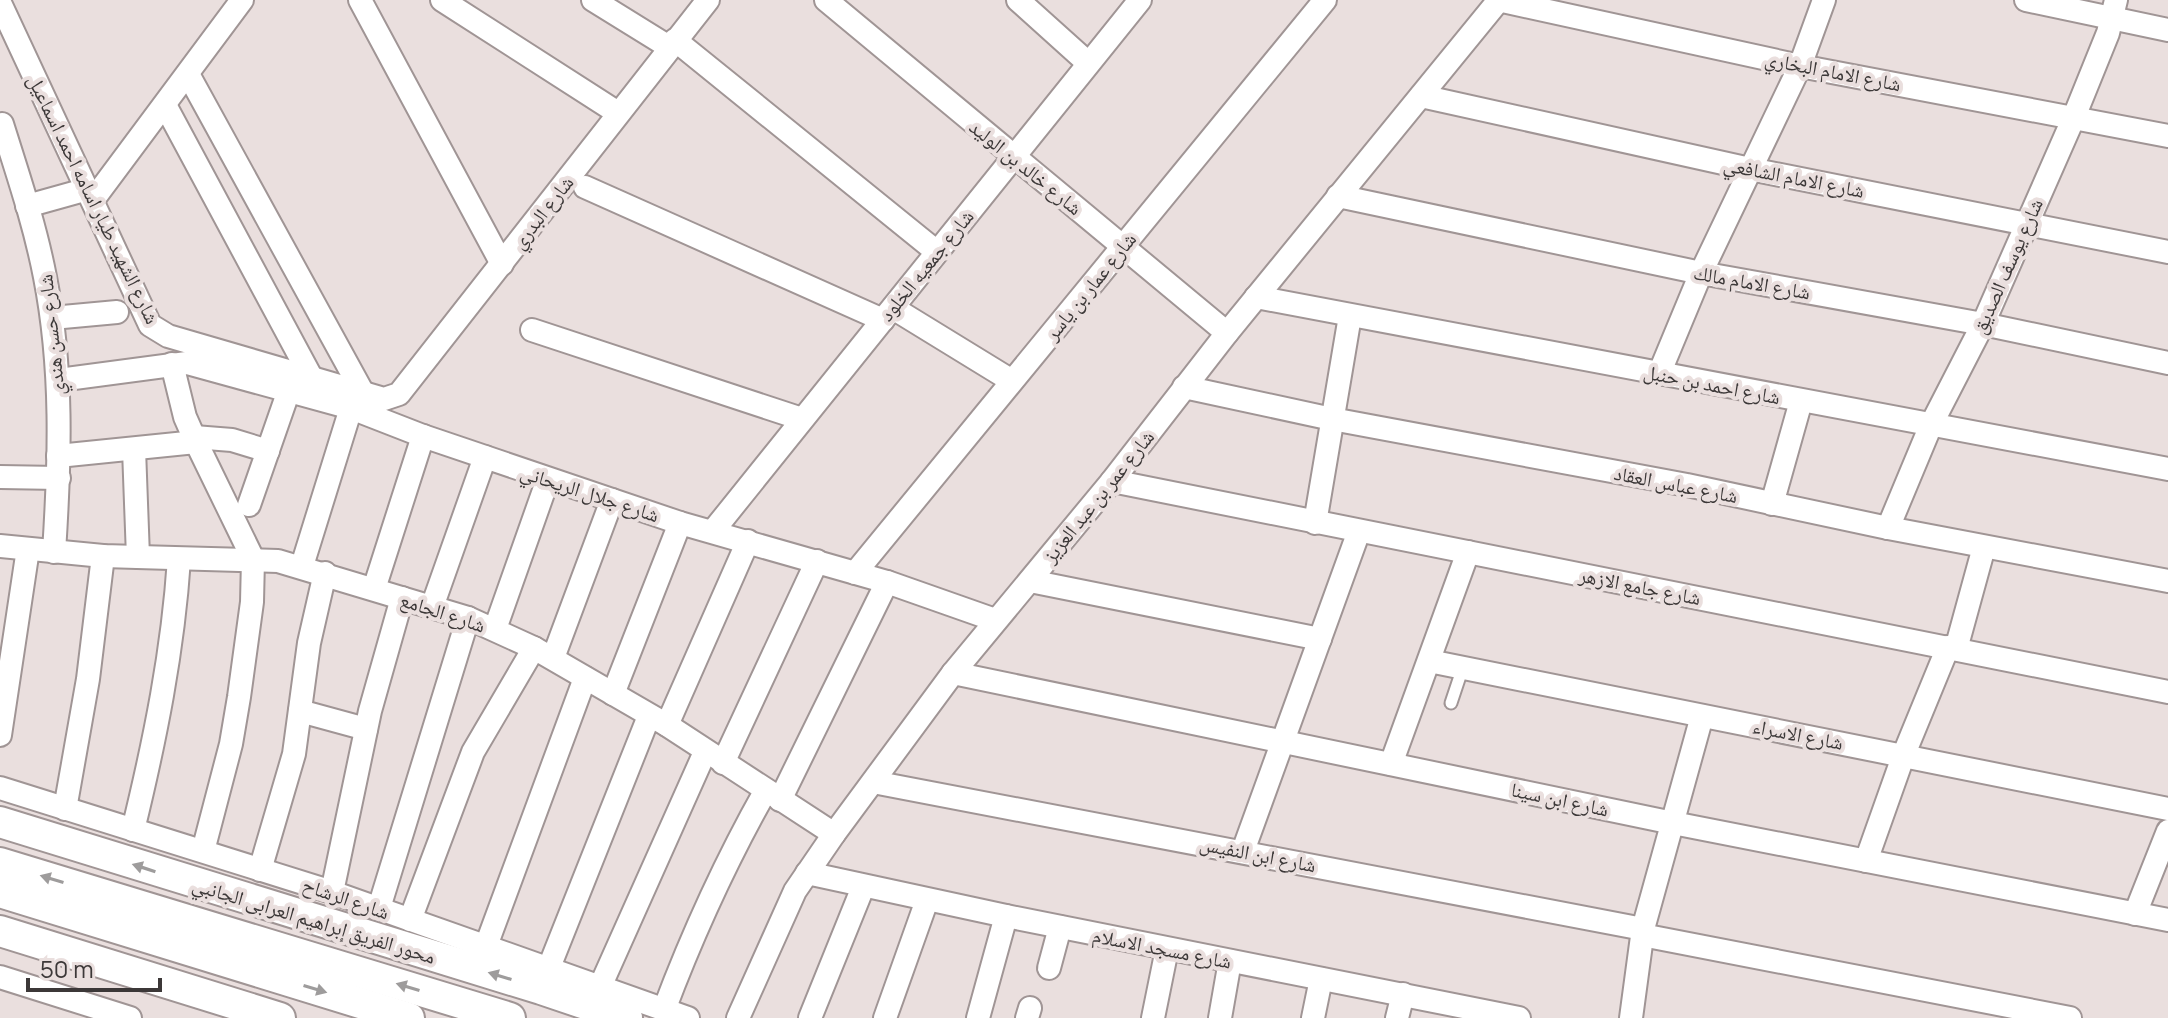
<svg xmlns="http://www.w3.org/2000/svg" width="2168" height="1018" viewBox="0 0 2168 1018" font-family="Manrope,'Noto Naskh Arabic',sans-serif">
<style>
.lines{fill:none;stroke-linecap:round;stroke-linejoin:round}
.lane-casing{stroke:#a09595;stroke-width:15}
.street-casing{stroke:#a09595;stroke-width:26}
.secondary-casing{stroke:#a09595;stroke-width:34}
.lane{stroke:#fff;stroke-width:11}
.street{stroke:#fff;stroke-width:22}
.secondary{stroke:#fff;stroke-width:30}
.oneway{fill:#9e9c9c}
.labels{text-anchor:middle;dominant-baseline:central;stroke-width:8;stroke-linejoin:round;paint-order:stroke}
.street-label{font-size:20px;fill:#3c3838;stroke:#eadfde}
</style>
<rect width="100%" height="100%" fill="#eadfde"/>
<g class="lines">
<defs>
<path id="lane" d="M1451 703 1463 667"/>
<g id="street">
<path d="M360 0 502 264"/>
<path d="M442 0 618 113"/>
<path d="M593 0 669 47"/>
<path d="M826 0 1227 333"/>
<path d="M1018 0 1088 63"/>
<path d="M1498 0 1800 66 2168 136"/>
<path d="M2026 0 2168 30"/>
<path d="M0 3 150 325 168 336 384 399 399 394 708 0"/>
<path d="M675 40 937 252"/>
<path d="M188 74 363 393"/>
<path d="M1421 96 1750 169 2168 252"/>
<path d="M165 105 310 375"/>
<path d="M2 124C18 175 35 225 45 277 63 369 60 460 54 552"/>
<path d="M585 187 883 320"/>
<path d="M1338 196 1701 273 1983 324 2168 363"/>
<path d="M93 200 242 0"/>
<path d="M27 206 88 189"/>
<path d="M1256 297 2168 469"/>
<path d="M893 308 1012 381"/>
<path d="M52 318 117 312"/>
<path d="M532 330 802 419"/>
<path d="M172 364 185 417 196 442 253 559 252 602 239 697 231 744 203 851"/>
<path d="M1659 374 1701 273 1800 66 1824 0"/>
<path d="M59 380 187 363 351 408 423 436 680 523 887 582 995 620"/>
<path d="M1184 387 1332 419 1687 485 1888 528 2168 581"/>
<path d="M194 437 232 440 268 451"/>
<path d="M134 449 138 557"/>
<path d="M58 456 196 442"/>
<path d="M0 477 59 478"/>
<path d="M1112 481 2168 692"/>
<path d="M1772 504 1801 401"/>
<path d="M249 505 289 390"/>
<path d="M1315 523 1350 316"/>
<path d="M1888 528 1931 425 1983 324 2074 117 2108 33 2116 0"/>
<path d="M713 531 1140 0"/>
<path d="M0 546 103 556 278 561 468 618 534 648 667 725 834 834"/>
<path d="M302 566 351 408"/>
<path d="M855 573 1325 0"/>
<path d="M1030 581 1320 639"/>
<path d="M374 589 423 436"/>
<path d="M432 607 485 457"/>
<path d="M495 629 548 479"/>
<path d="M1956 649 1984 547"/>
<path d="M553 658 612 500"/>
<path d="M1429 661 2168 809"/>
<path d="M953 673 1673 823 2168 920"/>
<path d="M613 694 680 523"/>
<path d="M300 711 366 729"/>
<path d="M667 725 748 541"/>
<path d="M0 735 28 549"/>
<path d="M723 763 817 561"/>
<path d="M1391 764 1468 552"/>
<path d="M873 782 1643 929"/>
<path d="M0 788 332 892 688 1018"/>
<path d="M780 800 887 582"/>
<path d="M65 809 88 679 103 556"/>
<path d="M133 830C155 740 173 651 179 559"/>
<path d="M1243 851 1359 531"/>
<path d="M1866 861 1904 754 1948 647"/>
<path d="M260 870 294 754 309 643 325 573"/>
<path d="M807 873 1006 916 1519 1018"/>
<path d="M332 892 370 711 402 598"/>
<path d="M379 908 468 618"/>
<path d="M2135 914 2168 831"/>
<path d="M410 920 473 752 534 648"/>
<path d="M1642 935 2070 1018"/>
<path d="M486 946 585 678"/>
<path d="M1049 968 1060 927"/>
<path d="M0 977 130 1018"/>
<path d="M544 980 649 716"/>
<path d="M600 987 705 752"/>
<path d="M664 1010C693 933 726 861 766 790"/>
<path d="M738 1018 795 891 834 834 953 673 1112 481 1227 333 1499 0"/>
<path d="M810 1018 863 887"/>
<path d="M885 1018 927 900"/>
<path d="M978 1018 1006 916"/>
<path d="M1027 1018 1030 1008"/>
<path d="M1153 1018 1167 949"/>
<path d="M1220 1018 1230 961"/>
<path d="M1313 1018 1321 979"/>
<path d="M1397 1018 1403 994"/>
<path d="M1631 1018 1643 929 1702 716"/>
</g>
<g id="secondary">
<path d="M0 822 541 989 627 1018"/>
<path d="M0 863 510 1018"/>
<path d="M0 892 409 1018"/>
<path d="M0 931 280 1018"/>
</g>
</defs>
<use href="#lane" class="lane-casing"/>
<use href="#street" class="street-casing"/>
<use href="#secondary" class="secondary-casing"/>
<use href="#lane" class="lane"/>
<use href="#street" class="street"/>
<use href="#secondary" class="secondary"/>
</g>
<defs><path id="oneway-solid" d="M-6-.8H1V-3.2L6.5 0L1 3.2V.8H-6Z" transform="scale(2)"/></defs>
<g class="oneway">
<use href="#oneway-solid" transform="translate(144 868) rotate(-162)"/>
<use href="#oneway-solid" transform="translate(52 879) rotate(-163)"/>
<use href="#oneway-solid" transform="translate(500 976) rotate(-163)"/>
<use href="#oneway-solid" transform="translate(408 987) rotate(-163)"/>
<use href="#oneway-solid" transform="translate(315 989) rotate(17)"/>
</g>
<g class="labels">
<g class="street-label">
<text transform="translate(1833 71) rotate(11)">شارع الامام البخاري</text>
<text transform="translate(1026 167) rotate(39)">شارع خالد بن الوليد</text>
<text transform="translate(1794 177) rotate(11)">شارع الامام الشافعي</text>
<text transform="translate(94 199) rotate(64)">شارع الشهيد طيار اسامه احمد اسماعيل</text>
<text transform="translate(542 212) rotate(-52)">شارع البدري</text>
<text transform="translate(926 265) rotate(-51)">شارع جمعيه الخلود</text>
<text transform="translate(2007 266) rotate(-66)">شارع يوسف الصديق</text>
<text transform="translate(1752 282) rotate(10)">شارع الامام مالك</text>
<text transform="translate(1090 286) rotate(-51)">شارع عمار بن ياسر</text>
<text transform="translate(51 335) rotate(-96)">شارع حسن هندي</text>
<text transform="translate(1712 384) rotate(11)">شارع احمد بن حنبل</text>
<text transform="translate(1676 484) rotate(11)">شارع عباس العقاد</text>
<text transform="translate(590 493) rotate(18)">شارع جلال الريحاني</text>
<text transform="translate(1098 496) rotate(-51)">شارع عمر بن عبد العزيز</text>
<text transform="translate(1640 586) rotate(11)">شارع جامع الازهر</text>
<text transform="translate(443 612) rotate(18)">شارع الجامع</text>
<text transform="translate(1798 734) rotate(11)">شارع الاسراء</text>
<text transform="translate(1560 799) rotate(12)">شارع ابن سينا</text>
<text transform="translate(1258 854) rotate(11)">شارع ابن النفيس</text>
<text transform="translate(346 898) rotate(19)">شارع الرشاح</text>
<text transform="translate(314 920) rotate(17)">محور الفريق إبراهيم العرابى الجانبي</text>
<text transform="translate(1162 948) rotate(11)">شارع مسجد الاسلام</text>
</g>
</g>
<path d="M28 978v12h132v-12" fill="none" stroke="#3c3838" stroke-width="4"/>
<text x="40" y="978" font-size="24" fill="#3c3838" stroke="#eadfde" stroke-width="6" paint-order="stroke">50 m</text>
</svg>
